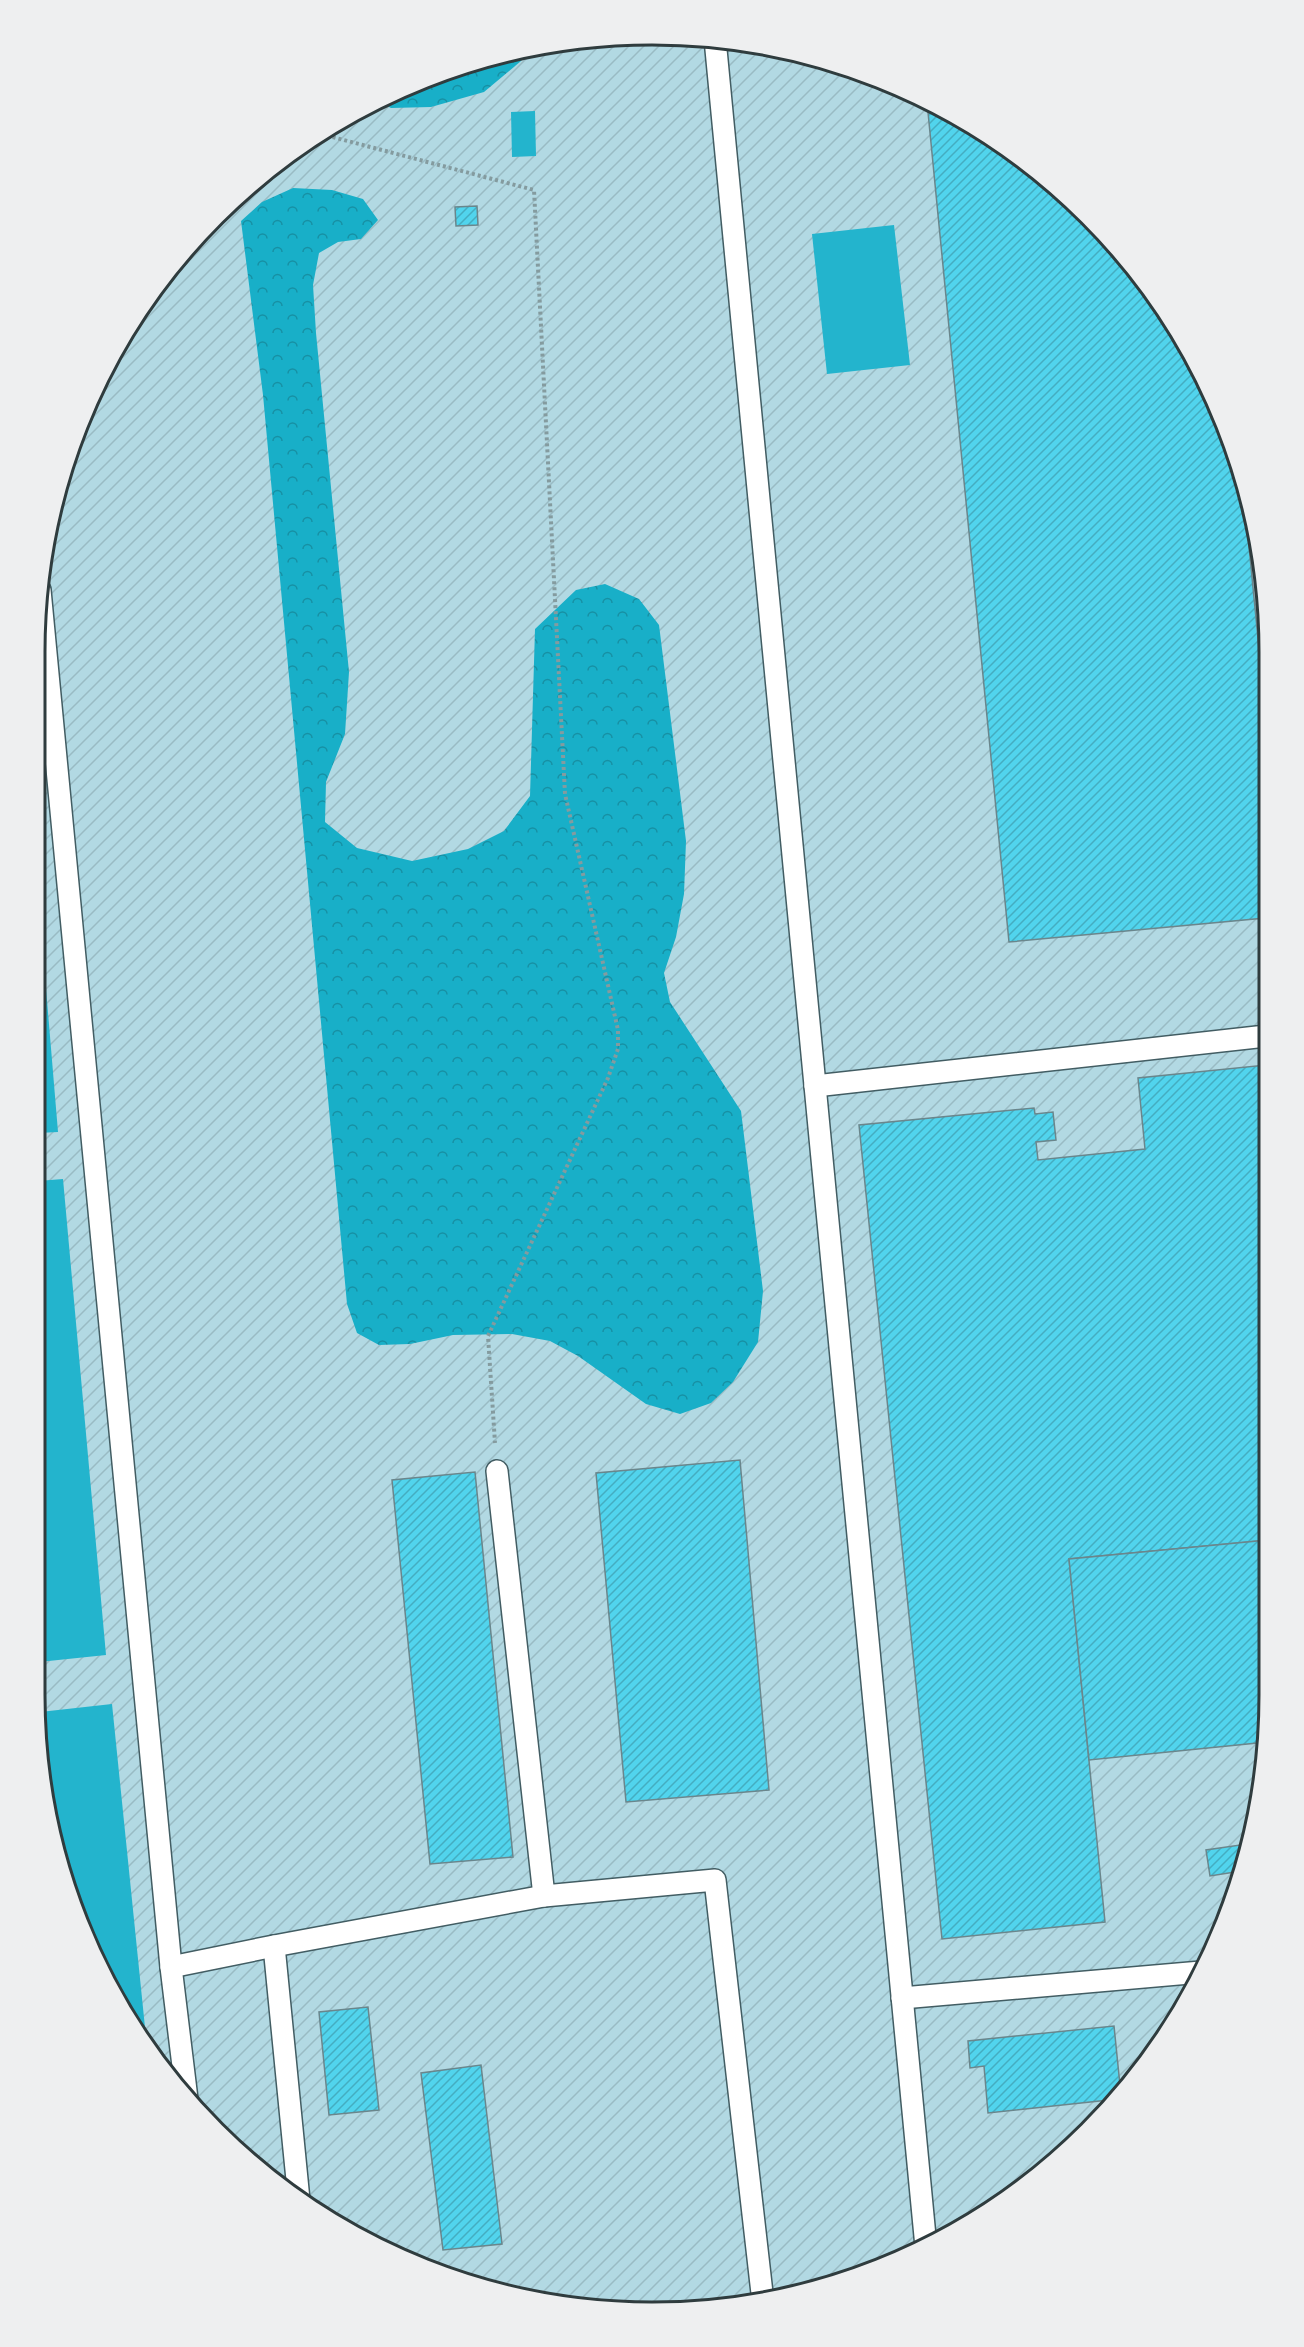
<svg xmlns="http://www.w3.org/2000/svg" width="1304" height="2347" viewBox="0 0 1304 2347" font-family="Rubik,sans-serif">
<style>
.industrial{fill:url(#industrial-furrows)}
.forest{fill:url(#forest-crowns)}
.water{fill:#23b4cd}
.building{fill:url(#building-hatch);stroke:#6a868c;stroke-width:1.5}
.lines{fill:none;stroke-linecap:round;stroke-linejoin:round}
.lane-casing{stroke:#425d63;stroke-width:24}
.path{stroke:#849b9f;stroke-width:4;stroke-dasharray:3 3;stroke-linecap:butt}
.lane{stroke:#fff;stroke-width:21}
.rim{fill:none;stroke:#2f3c3e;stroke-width:3}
</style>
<defs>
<pattern id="industrial-furrows" width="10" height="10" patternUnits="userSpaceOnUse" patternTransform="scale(1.5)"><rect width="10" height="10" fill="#b2d9e3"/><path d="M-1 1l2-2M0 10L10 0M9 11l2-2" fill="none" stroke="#99bbc4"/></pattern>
<pattern id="forest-crowns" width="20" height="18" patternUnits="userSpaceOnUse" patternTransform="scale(1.5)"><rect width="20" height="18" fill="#18afc8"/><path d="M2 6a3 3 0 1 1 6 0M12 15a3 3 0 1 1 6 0" fill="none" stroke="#1690a4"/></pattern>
<pattern id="building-hatch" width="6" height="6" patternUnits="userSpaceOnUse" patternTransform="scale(1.5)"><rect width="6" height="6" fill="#51d4ed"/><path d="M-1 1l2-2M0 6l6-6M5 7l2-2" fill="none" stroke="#44adc1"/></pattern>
</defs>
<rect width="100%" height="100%" fill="#c6e4eb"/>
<path class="industrial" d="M612 36 733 40 851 67 961 117 1088 215 1166 309 1237 453 1264 572 1268 1735 1237 1893 1187 2004 1116 2102 1059 2159 961 2230 888 2266 773 2301 692 2311 572 2307 492 2291 379 2249 309 2208 216 2132 162 2071 98 1968 40 1776 36 612 67 454 117 343 188 245 276 162 379 98 493 55Z"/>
<g class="forest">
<path d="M530 49 521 61 484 92 431 107 391 108 376 100 493 55Z"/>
<path d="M293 188 332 190 363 199 378 220 361 239 338 242 319 253 313 285 316 333 349 672 345 734 326 782 325 822 357 848 412 861 468 849 504 831 530 796 535 629 576 590 605 584 639 599 659 625 686 841 684 894 676 937 664 973 670 1002 741 1111 763 1291 758 1342 733 1382 711 1403 680 1414 646 1404 578 1356 550 1341 512 1334 453 1335 410 1344 379 1345 357 1333 347 1304 263 395 241 221 262 202Z"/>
</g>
<g class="water">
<path d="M535 111 536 156 512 157 511 112Z"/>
<path d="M894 225 910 365 827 374 812 234Z"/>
<path d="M37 881 58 1132 38 1133Z"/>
<path d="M63 1179 106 1655 39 1662 38 1181Z"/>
<path d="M112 1704 147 2047 98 1968 67 1893 40 1776V1712Z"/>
</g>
<g class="building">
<path d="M927 102 961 117 1088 215 1166 309 1237 453 1242 475 1265 710V918L1009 942Z"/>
<path d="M477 206 478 225 456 226 455 207Z"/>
<path d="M1266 1065 1268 1540 1069 1559 1105 1922 942 1939 859 1125 1034 1108 1035 1114 1053 1112 1056 1140 1036 1142 1038 1160 1145 1149 1138 1078Z"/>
<path d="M740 1460 769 1790 626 1802 596 1473Z"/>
<path d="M475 1472 513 1857 430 1864 392 1480Z"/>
<path d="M1268 1540 1267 1742 1089 1760 1069 1559Z"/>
<path d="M1240 1845 1241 1871 1210 1876 1206 1850Z"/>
<path d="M368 2007 379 2110 329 2115 319 2012Z"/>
<path d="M1114 2026 1121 2095 1118 2099 988 2113 984 2066 970 2068 968 2041Z"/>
<path d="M481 2065 502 2244 443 2250 421 2073Z"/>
</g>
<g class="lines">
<defs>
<g id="lane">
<path d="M715 39 926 2247"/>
<path d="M40 590 171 1967 187 2099"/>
<path d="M815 1086 1266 1036"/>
<path d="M497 1471 544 1896"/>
<path d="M171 1967 274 1946"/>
<path d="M902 1998 1201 1972"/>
<path d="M299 2200 274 1946 544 1896 715 1880 763 2302"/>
</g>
</defs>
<use href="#lane" class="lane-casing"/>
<path class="path" d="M321 134 534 190 565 794 618 1030V1049L608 1078 488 1336 495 1443"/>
<use href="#lane" class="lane"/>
</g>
<path d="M0 0H1304V2347H0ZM652 45H652A607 607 0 0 1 1259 652V1695A607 607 0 0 1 652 2302H652A607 607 0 0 1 45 1695V652A607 607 0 0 1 652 45Z" fill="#eeeff0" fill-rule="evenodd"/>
<path class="rim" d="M652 45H652A607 607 0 0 1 1259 652V1695A607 607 0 0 1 652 2302H652A607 607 0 0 1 45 1695V652A607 607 0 0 1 652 45Z"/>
</svg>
